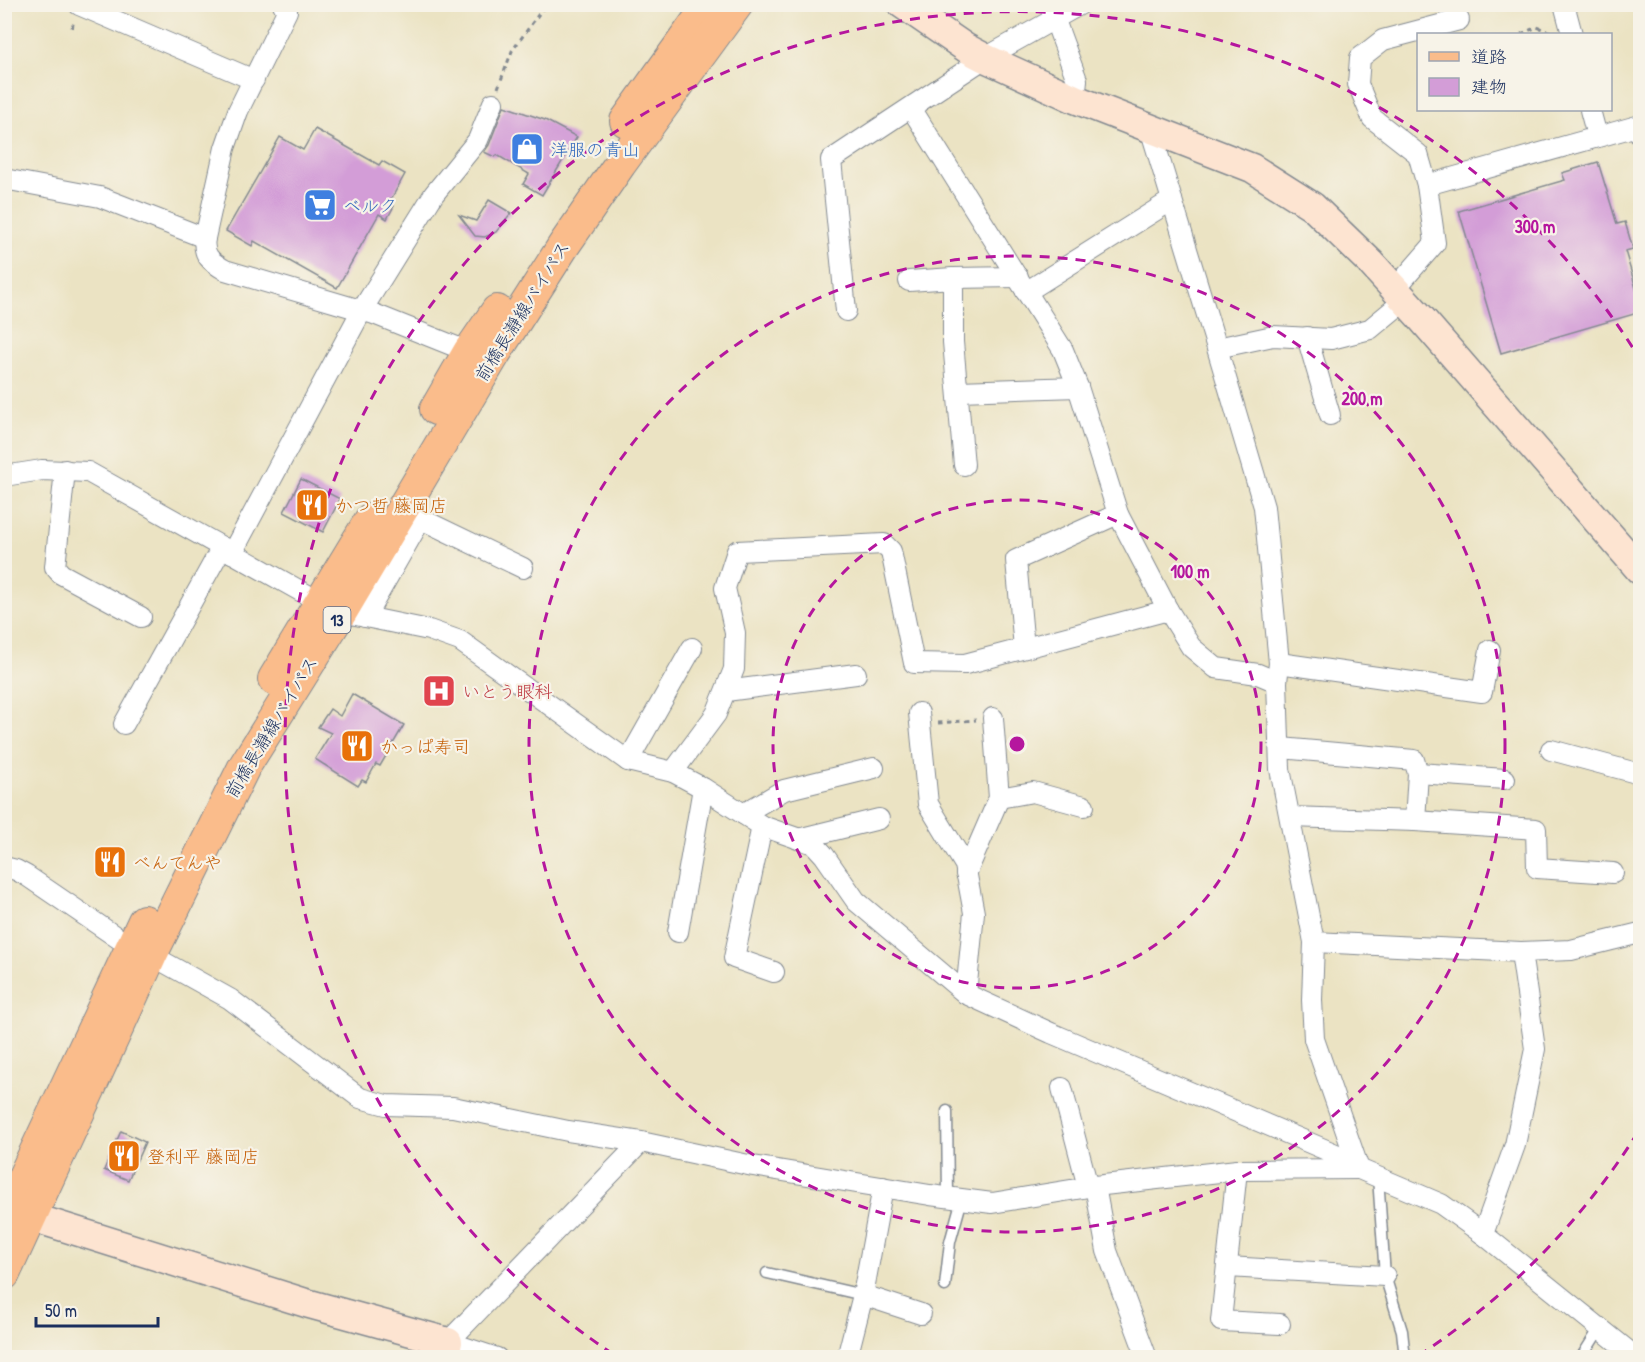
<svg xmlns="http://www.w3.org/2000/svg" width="1645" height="1362" viewBox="0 0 1645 1362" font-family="'Patrick Hand','Klee One',sans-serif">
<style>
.building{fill:#d39dd7}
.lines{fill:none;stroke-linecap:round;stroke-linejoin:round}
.lane-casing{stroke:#838990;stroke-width:13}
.street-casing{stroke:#838990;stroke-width:22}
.secondary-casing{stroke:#838990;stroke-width:31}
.primary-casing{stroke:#838990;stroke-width:34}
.path{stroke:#838990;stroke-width:3;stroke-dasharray:4.5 4.5;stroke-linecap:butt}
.lane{stroke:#fff;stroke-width:10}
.street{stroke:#fff;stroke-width:20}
.secondary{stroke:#fde4d1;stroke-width:28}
.primary{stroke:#fabc8b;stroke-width:32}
.ring{fill:none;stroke:#b5179e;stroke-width:3;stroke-dasharray:10 8}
.labels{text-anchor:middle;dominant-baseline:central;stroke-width:4.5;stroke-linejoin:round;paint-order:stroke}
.shield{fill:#f7f3e8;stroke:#5d6a87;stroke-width:1.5}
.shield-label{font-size:16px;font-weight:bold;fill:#1b2f5e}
.shop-label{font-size:18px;fill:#366cbe;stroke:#f7f3e8;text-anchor:start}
.street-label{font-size:18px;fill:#1b2f5e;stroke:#f7f3e8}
.food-label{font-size:18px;fill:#c56008;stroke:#f7f3e8;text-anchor:start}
.health-label{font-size:18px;fill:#be3a42;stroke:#f7f3e8;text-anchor:start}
.centre{fill:#b5179e;stroke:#f7f3e8;stroke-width:3}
.ring-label{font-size:18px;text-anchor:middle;font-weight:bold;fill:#b5179e;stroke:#f7f3e8;stroke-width:4.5;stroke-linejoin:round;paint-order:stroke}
</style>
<rect width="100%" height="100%" fill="#f7f3e8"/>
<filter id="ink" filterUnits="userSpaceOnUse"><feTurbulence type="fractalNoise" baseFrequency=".0167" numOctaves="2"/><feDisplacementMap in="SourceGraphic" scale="12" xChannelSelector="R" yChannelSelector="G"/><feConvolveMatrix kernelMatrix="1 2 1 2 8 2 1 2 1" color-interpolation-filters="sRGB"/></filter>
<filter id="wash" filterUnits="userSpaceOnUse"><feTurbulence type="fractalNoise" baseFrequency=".008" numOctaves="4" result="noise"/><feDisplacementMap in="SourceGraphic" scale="24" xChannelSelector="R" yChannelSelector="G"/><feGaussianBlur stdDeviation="1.35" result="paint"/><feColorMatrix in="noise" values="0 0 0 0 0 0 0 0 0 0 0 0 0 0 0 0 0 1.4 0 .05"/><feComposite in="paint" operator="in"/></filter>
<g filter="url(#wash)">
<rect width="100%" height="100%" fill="#ebe3c3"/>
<g id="blocks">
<g class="building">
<path d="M504 106 545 120 577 137 542 195 523 184 529 174 497 155 495 157 484 152 489 145Z"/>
<path d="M315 129 379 165 382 161 405 174 389 203 394 206 387 219 379 214 337 288 254 241 252 246 226 231 280 137 303 150Z"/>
<path d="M1598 162 1617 224 1625 222 1633 249 1625 251 1641 305V312L1501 353 1459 211 1565 180 1562 173Z"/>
<path d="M489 200 511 213 496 232 485 237 475 236 459 215 476 221Z"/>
<path d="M301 479 340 499 323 532 284 512Z"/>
<path d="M352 694 404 725 380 766 376 764 366 782 362 780 358 786 315 759 331 733 318 727 330 709 340 716Z"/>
<path d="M121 1131 145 1142 128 1180 104 1170Z"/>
</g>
</g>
</g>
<g filter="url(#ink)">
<use href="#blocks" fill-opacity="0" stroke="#838990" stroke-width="1.5"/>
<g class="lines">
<defs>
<g id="lane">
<path d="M1457 4 1459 20"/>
<path d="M947 1111 948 1197"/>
<path d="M1378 1177 1385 1276 1402 1331 1405 1358"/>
<path d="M767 1273 863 1295"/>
<path d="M945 1286 950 1242 962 1199"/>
<path d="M1581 1358 1600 1328"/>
</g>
<g id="street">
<path d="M283 4 287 11 238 111 225 148 205 238C202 255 211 262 225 270L374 314 469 352"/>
<path d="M1049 4 1077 80 1075 99"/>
<path d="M1564 4 1572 34"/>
<path d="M79 5 254 80"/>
<path d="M911 108 1063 350 1078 387 1118 514 1168 610 1191 647 1216 668 1258 674 1277 682"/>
<path d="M1590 110 1597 136"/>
<path d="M1150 128 1217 348 1264 507 1279 663 1277 682 1280 769 1314 942 1312 1000 1314 1039 1359 1169"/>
<path d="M4 179 100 197 205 238"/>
<path d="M1427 185 1418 154 1372 118 1358 84 1360 58 1383 40 1459 20"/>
<path d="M953 278V342L964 465"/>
<path d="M909 281 953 278 1018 277"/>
<path d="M1395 289 1435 243 1427 185 1637 126 1640 134"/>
<path d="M1026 292 1172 200"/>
<path d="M846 311 831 160 985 58 1081 4"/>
<path d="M1307 337 1330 415"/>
<path d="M1217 348 1273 336 1331 339 1370 329 1405 300"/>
<path d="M959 391 1078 387"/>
<path d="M65 470 55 567 61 574 141 617"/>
<path d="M4 476 42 470 88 472 320 602 341 612 429 630 460 641 628 761 673 772 703 788 762 826 814 844 824 855 856 901 966 994 1051 1033 1338 1155 1359 1169 1441 1204 1483 1234 1637 1358"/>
<path d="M232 553 362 310 434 194 478 140 493 103"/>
<path d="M365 617 421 519 523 568"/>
<path d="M1024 648 1016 560 1118 514"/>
<path d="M1279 663 1482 692 1490 650"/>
<path d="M726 691 856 674"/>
<path d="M919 713 928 804 965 865 974 913 966 994"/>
<path d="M124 724 222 547"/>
<path d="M1281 748 1414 760 1418 773 1415 821"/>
<path d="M1551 750 1640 774"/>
<path d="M628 761 692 648"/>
<path d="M673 772 716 714 734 669 735 633 725 588 737 551 884 544 891 551 914 663 965 664 1168 610"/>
<path d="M1418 773 1505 779"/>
<path d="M999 798 1033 792 1084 806"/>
<path d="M743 814 784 790 874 768"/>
<path d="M1290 817 1415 821 1536 829 1537 868 1613 873"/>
<path d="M762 826 734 958 774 972"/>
<path d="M798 839 879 819"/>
<path d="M4 867 16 870 27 876 131 947"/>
<path d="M966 874 999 798 993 718"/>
<path d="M678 932 703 788"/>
<path d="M1314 942 1521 952 1571 950 1640 933"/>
<path d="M151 955 230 999 360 1098 386 1105 453 1107 568 1131 641 1142 753 1166 930 1195 992 1203 1095 1186 1237 1170 1359 1169"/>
<path d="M1062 1088 1088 1187"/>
<path d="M1237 1170 1221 1321 1280 1324"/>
<path d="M1095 1186 1107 1251 1147 1358"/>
<path d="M1483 1234 1515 1145 1535 1049 1521 952"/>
<path d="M1228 1267 1385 1276"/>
<path d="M863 1295 921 1314"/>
<path d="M497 1358 448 1342 641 1142"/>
<path d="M847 1358 863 1295 883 1187"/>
</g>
<g id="secondary">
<path d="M902 4 966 48 985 58 1075 99 1252 168 1312 206 1371 263 1421 318 1640 570"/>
<path d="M9 1210 306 1303 448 1342"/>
</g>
<g id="primary">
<path d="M626 121 710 4"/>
<path d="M436 409 469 352 497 311"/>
<path d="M274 679 371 519"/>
<path d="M4 1219 144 921"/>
<path d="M4 1274 151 955 244 767 341 612 495 353 564 245 620 164 737 4"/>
</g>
</defs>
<use href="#lane" class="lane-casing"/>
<use href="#street" class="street-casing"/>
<use href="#secondary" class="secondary-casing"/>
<use href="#primary" class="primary-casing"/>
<g class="path">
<path d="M72 28 74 20"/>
<path d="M1521 34 1537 27 1553 33"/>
<path d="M498 88 512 51 546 4"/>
<path d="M938 723 976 720"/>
</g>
<use href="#lane" class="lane"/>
<use href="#street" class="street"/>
<use href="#secondary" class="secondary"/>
<use href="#primary" class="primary"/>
</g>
</g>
<g class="ring">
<circle cx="1017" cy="744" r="244"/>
<circle cx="1017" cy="744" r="488"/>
<path d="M1638 1132A732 732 0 0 1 1421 1354M613 1354A732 732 0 1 1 1638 356"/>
</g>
<defs>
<symbol id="shop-square" viewBox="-11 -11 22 22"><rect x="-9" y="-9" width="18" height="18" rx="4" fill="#3f7fe0" stroke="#f7f3e8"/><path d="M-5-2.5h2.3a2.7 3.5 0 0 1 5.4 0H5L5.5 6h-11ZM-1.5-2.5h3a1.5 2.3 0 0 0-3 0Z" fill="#fff"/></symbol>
<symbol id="supermarket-square" viewBox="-11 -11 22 22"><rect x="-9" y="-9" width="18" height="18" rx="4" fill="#3f7fe0" stroke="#f7f3e8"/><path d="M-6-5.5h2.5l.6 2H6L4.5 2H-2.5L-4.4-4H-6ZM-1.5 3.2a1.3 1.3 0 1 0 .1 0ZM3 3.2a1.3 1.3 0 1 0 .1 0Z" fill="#fff"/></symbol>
<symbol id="restaurant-square" viewBox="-11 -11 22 22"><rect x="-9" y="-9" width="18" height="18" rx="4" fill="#e8710a" stroke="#f7f3e8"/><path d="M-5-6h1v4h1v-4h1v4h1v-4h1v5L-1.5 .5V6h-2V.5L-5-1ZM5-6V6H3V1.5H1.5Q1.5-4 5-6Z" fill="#fff"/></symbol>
<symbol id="hospital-square" viewBox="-11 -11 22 22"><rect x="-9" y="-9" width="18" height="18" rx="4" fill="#e0444e" stroke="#f7f3e8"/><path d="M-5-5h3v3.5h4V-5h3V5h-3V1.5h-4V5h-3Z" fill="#fff"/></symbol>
</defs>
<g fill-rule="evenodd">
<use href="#shop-square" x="508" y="130" width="38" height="38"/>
<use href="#supermarket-square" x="301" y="186" width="38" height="38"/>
<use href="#restaurant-square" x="293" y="486" width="38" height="38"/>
<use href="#hospital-square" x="420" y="672" width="38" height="38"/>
<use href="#restaurant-square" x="338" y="727" width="38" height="38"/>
<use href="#restaurant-square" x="91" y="843" width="38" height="38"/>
<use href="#restaurant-square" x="105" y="1137" width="38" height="38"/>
</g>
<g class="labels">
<rect class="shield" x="323.5" y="607" width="27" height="26" rx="4.5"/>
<g class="shield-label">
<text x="337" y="620">13</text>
</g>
<g class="shop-label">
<text x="550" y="149">洋服の青山</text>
<text x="343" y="205">ベルク</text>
</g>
<g class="street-label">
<text transform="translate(522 311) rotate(-58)">前橋長瀞線バイパス</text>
<text transform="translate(271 727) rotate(-59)">前橋長瀞線バイパス</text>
</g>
<g class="food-label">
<text x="335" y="505">かつ哲 藤岡店</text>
<text x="380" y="746">かっぱ寿司</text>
<text x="133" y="862">べんてんや</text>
<text x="147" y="1156">登利平 藤岡店</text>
</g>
<g class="health-label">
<text x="462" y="691">いとう眼科</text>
</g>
</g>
<circle cx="1017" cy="744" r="9" class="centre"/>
<g class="ring-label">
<text x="1535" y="233">300 m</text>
<text x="1362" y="405">200 m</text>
<text x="1190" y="578">100 m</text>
</g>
<rect width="1645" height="1362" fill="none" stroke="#f7f3e8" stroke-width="24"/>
<rect x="1417" y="33" width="195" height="78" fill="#f7f3e8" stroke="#9fa5b1" stroke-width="1.5"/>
<rect x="1429" y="52" width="30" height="9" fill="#fabc8b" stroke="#9fa5b1" stroke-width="1.5"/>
<text x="1471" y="63" font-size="18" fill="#1b2f5e">道路</text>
<rect x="1429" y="78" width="30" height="18" fill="#d39dd7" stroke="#9fa5b1" stroke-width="1.5"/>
<text x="1471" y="93" font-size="18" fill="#1b2f5e">建物</text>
<path d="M36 1317v9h122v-9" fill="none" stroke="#1b2f5e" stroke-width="3"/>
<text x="45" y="1317" font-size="18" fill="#1b2f5e" stroke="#f7f3e8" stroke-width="4.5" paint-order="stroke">50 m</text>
</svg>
